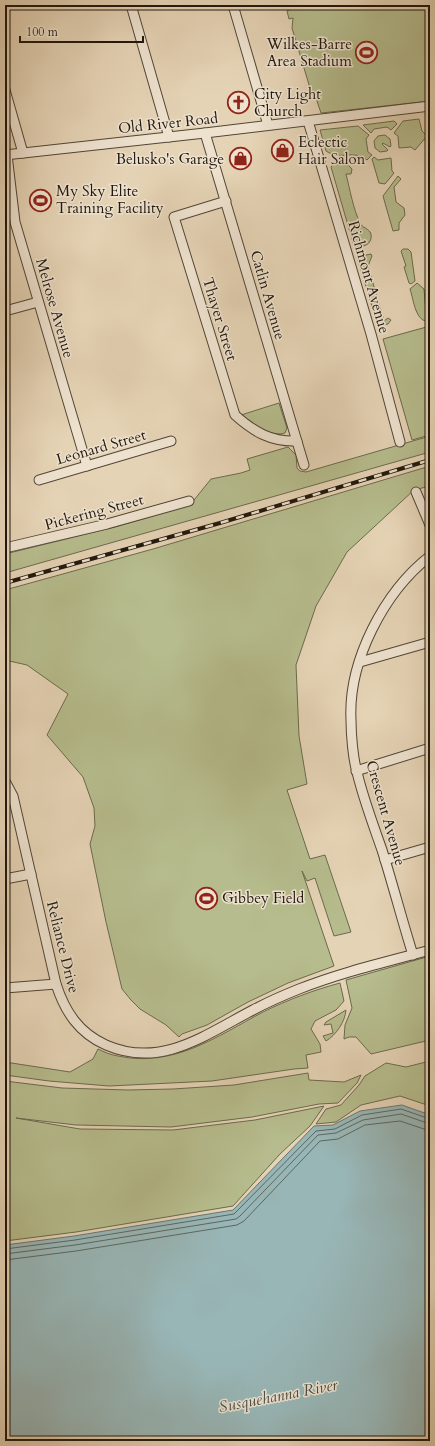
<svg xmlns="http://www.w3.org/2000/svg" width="435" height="1446" viewBox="0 0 435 1446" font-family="Cardo,serif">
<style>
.green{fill:#b6bc8d;stroke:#6b6a4d}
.water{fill:#98b6b6;stroke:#687672}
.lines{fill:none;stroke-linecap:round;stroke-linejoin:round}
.shore{stroke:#5c6662;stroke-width:1}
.street-casing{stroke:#514637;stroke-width:11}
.street{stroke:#eee2cf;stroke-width:9}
.rail-casing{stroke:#20170d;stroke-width:4}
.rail{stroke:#eee2cf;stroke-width:2.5;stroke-dasharray:8;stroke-linecap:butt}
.labels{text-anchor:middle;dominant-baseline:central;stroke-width:3;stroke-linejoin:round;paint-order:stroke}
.poi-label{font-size:15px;fill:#20170d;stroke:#eee2cf;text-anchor:start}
.street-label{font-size:15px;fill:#20170d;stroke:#eee2cf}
.water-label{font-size:16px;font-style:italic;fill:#4a4f48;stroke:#eee2cf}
</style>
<rect width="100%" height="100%" fill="#e5d3b5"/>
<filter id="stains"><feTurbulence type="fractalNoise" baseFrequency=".005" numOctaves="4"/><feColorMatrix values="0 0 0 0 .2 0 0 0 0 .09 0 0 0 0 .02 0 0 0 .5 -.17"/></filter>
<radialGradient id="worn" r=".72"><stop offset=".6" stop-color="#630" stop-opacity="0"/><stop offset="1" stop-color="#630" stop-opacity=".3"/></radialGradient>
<g class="green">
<path d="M290 5H430V101L321 113 315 95 310 88 292 28 293 18 289 19 287 11 291 9Z"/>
<path d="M419 119 422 131 427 136 415 150 411 147 399 148 398 136 394 133 403 121Z"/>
<path d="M394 121 397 124 391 130 387 127 374 129 371 133 363 125Z"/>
<path d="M358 126 369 135 366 139 368 152 372 155 367 160C353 149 341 161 326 151L320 130Z"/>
<path d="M385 135 390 139 391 146 390 147 383 143 382 144 388 150 387 151 380 152 375 148 374 141 378 136Z"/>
<path d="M374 157 378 160 391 158 392 171 394 173 385 184 379 183 372 159Z"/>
<path d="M333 164 348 165 352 169 351 174H346C350 190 353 208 360 223 362 228 369 228 371 234 373 245 362 248 354 246L331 167Z"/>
<path d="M398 176 401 179 394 187 396 202 404 208 405 215 399 223V230L393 231 383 196Z"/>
<path d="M403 249H408L411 252 415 281 411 284 409 283 404 267 406 266 401 251Z"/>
<path d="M371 254 372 256 368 266 382 314 384 321 388 318 391 320 388 324 378 326 357 257Z"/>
<path d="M417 283 424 289 426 312H430V322C415 322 414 301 410 289Z"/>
<path d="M430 326V435L412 440 383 339Z"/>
<path d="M279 403 287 428 285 433C270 438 253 423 241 415Z"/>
<path d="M430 436V452L5 573V554L115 527 190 505 211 479 241 473 250 470 247 459 288 447 296 455 297 468 300 471 306 472Z"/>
<path d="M430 466V486L414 490 347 552 316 606 296 665 299 736 307 784 287 790 310 859 325 855 351 932 334 936 315 878 307 881 302 871 334 966 288 983 248 1002 207 1025 182 1034 179 1037 166 1025 140 1009 131 1000 122 989 106 922 90 844 95 826 94 808 83 777 47 735 68 694 27 665 5 660V590L153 549Z"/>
<path d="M430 956V1040L371 1054 356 1037H349L344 1039 345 1025 352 1008 346 980Z"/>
<path d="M340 983 344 1001 336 1010 315 1021 311 1029 320 1044 321 1052 306 1055 308 1068 294 1069 212 1081 109 1086 49 1081 5 1075V1062L70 1072 93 1059 98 1049C104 1052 111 1055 118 1056 173 1068 216 1037 263 1012 287 1000 314 990 340 983Z"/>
<path d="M346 1010C345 1022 336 1035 326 1041L323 1036 333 1033 331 1024 324 1025 326 1022Z"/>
<path d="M430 1061V1106L400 1096 361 1105 336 1122 316 1124 326 1109 341 1105 359 1085 365 1076 386 1063 406 1067Z"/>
<path d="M308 1073 309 1080 344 1082 361 1075 357 1083 338 1103 319 1104 252 1117 171 1127 76 1125 16 1118 80 1129 173 1130 255 1120 324 1106 310 1126 280 1154 233 1206 76 1232 5 1241V1081L62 1088 128 1090 173 1089 234 1085Z"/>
</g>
<path class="water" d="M402 1105 430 1115V1441H5V1245L74 1236 233 1210 314 1126 333 1125 360 1111Z"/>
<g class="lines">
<g class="shore">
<path d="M5 1249 75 1240 234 1214 316 1131 335 1129 362 1115 401 1109 430 1119"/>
<path d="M5 1254 75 1245 236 1219 240 1216 318 1135 336 1133 363 1120 401 1114 430 1124"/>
<path d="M5 1260 76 1251 237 1225 244 1221 320 1141 338 1139 365 1125 400 1121 424 1129 430 1130"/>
</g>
<defs>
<g id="street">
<path d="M131 5 169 137"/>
<path d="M233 5 268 125"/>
<path d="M5 90 23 153"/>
<path d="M308 121 371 334 400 442"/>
<path d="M205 133 304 465"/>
<path d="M5 155 205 133 430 106"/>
<path d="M7 155 15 222 87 466"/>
<path d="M226 201 174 217 235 415C254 432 271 442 297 441"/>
<path d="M5 311 38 302"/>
<path d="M39 480 171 441"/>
<path d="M416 492 430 525"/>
<path d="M5 548 107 524 189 501"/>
<path d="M360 662 430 642"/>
<path d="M356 771 430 748"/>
<path d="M5 781 13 796 56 984C65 1012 79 1033 106 1045 161 1069 205 1035 253 1010 268 1002 284 995 299 989 342 972 386 962 430 950"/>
<path d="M385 860 430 847"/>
<path d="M5 879 31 874"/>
<path d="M413 955C402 920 393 885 382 850 373 824 363 798 357 772 353 759 351 734 351 720 348 661 384 592 430 556"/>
<path d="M5 988 56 984"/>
</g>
</defs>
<use href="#street" class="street-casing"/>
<use href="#street" class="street"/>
<defs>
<path id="rail" d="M5 583 220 523 430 460"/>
</defs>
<use href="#rail" class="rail-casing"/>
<use href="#rail" class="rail"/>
</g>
<defs>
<symbol id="stadium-ring" viewBox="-11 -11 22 22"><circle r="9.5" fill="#eee2cf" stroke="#8f2418" stroke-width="1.5"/><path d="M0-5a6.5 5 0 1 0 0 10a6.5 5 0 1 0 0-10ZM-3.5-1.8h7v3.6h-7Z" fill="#8f2418"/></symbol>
<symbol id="church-ring" viewBox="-11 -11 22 22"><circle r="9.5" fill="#eee2cf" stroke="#8f2418" stroke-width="1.5"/><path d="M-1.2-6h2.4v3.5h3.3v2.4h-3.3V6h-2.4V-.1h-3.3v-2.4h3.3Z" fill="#8f2418"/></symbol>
<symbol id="shop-ring" viewBox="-11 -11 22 22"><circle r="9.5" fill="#eee2cf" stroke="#8f2418" stroke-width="1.5"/><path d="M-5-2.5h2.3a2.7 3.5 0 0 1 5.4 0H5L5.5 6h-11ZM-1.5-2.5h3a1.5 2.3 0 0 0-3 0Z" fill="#8f2418"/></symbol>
</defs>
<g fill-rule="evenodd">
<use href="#stadium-ring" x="354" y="40" width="25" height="25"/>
<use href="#church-ring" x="226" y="90" width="25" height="25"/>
<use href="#shop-ring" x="270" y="138" width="25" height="25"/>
<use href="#shop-ring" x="228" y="146" width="25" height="25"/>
<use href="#stadium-ring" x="28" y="188" width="25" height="25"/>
<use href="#stadium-ring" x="194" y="886" width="25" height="25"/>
</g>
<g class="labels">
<g class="poi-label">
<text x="352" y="44" text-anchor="end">Wilkes-Barre<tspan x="352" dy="17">Area Stadium</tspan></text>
<text x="254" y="94">City Light<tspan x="254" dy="17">Church</tspan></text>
<text x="298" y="142">Eclectic<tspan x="298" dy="17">Hair Salon</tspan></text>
<text x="224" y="159" text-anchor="end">Belusko's Garage</text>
<text x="56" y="191">My Sky Elite<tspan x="56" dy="17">Training Facility</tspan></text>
<text x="222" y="898">Gibbey Field</text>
</g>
<g class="street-label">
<text transform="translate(168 123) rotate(-6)">Old River Road</text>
<text transform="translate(369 277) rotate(74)">Richmont Avenue</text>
<text transform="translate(268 295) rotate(74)">Catlin Avenue</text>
<text transform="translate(55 308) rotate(74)">Melrose Avenue</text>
<text transform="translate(220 319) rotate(73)">Thayer Street</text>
<text transform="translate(101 447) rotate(-16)">Leonard Street</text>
<text transform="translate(94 512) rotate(-15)">Pickering Street</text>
<text transform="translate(386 813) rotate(74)">Crescent Avenue</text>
<text transform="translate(63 947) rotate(76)">Reliance Drive</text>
</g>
<g class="water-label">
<text transform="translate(278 1396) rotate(-11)">Susquehanna River</text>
</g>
</g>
<rect width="435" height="1446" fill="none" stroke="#e5d3b5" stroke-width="20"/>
<rect x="6" y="6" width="423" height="1434" fill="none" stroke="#20170d" stroke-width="2"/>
<rect x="10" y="10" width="415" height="1426" fill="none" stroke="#20170d"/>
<path d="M20 36v6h123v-6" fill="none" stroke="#20170d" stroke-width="2"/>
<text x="26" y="36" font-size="12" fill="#20170d" stroke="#eee2cf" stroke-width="3" paint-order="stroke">100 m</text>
<rect width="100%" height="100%" filter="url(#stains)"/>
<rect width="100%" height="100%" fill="url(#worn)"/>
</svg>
